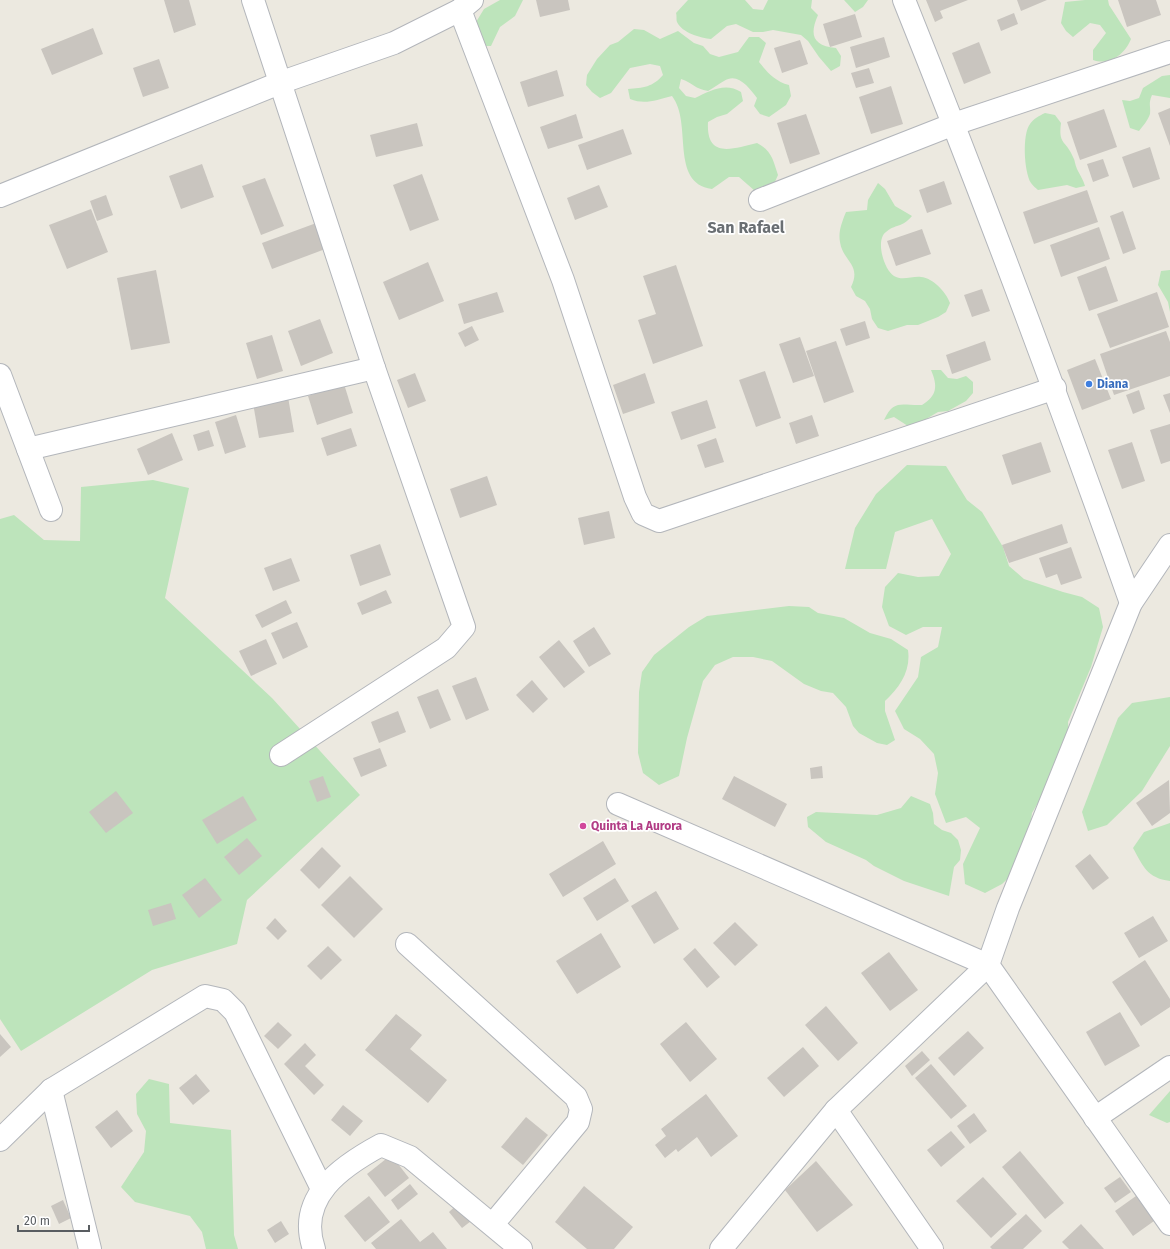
<svg xmlns="http://www.w3.org/2000/svg" width="1170" height="1249" viewBox="0 0 1170 1249" font-family="'Fira Sans',sans-serif">
<style>
.green{fill:#bde4bb}
.building{fill:#c9c5bf}
.lines{fill:none;stroke-linecap:round;stroke-linejoin:round}
.street-casing{stroke:#b3b6bb;stroke-width:24}
.street{stroke:#fff;stroke-width:22}
.shop-dot{fill:#3f7fe0;stroke:#fff;stroke-width:1.5}
.hotel-dot{fill:#d1479c;stroke:#fff;stroke-width:1.5}
.labels{text-anchor:middle;dominant-baseline:central;stroke-width:3.5;stroke-linejoin:round;paint-order:stroke}
.shop-label{font-size:12px;font-weight:bold;fill:#366cbe;stroke:#fff;text-anchor:start}
.hotel-label{font-size:12px;font-weight:bold;fill:#b23c85;stroke:#fff;text-anchor:start}
.district-label{font-size:16px;font-weight:bold;fill:#6a6f73;stroke:#fff}
</style>
<rect width="100%" height="100%" fill="#ece9e0"/>
<g class="green">
<path d="M500 0H523L515 16 500 27 491 46H481L473 27 484 9Z"/>
<path d="M688 0H745L753 9 763 10 768 0H812L811 8 818 15C809 35 813 46 836 48L841 56 840 66 831 71 819 57 808 41 801 35 773 30 763 32H753L736 24 727 26 711 39C701 38 682 33 677 22 676 20 677 15 676 13Z"/>
<path d="M844 0H868L863 7 855 12Z"/>
<path d="M1085 0H1108L1109 5 1131 39C1125 54 1110 66 1093 60V50L1106 33 1100 25 1090 23 1073 37 1066 31 1061 23 1065 2Z"/>
<path d="M634 29 644 30 660 39 678 31 694 43 703 46 710 54 719 57 738 52 749 37H759L766 43 759 62C768 73 775 81 789 85L791 96 786 105 769 117 760 114 754 106 757 98C749 88 738 72 724 81 718 84 714 88 708 91 695 89 693 83 681 79L679 88 686 96 695 98C710 91 725 82 741 92L743 101 727 114 717 117 708 122C706 159 732 149 757 143 772 151 773 160 778 175L774 184 755 191 739 177H729L712 189C669 183 693 123 672 96 656 100 645 105 630 99L628 89C643 88 653 87 663 75L660 66 650 64 630 68 611 93 600 98 592 92 586 85 587 75 597 59 610 45 618 42Z"/>
<path d="M1170 75V98L1152 95C1148 104 1151 106 1150 114 1148 120 1143 126 1139 131L1130 128 1122 100 1130 101 1139 98 1143 88 1162 76Z"/>
<path d="M1045 113 1055 115 1061 123C1058 145 1066 140 1073 157 1075 160 1075 165 1077 169 1080 175 1083 179 1085 186L1076 188 1067 185 1038 190C1036 188 1033 186 1031 183 1024 172 1022 134 1030 124 1034 118 1039 116 1045 113Z"/>
<path d="M878 183 885 189 895 206 912 216C902 228 895 224 886 232 875 240 884 270 894 276 902 281 912 276 921 277 933 278 946 292 950 303L946 312 938 317 918 325H907L888 331 878 328 872 319 870 309 865 301 856 296 851 287C862 264 843 262 840 242 838 232 842 222 846 212L867 210 868 200Z"/>
<path d="M1170 270V312L1168 302 1158 285 1161 271Z"/>
<path d="M931 370H941L948 378 957 379 966 376 973 382V393L966 401 948 411 938 412 911 428 894 417 884 420C894 398 903 406 922 405 937 396 938 386 931 370Z"/>
<path d="M907 465 946 466 967 500 982 512 1003 547 1009 566 1024 579 1063 592 1082 597 1099 608 1103 627 1091 667 1068 722 1069 742 1063 760 1032 813 1027 852 1016 871 1002 884 985 893 965 884 963 864 980 828 966 817 946 823 935 794 938 773 934 754 920 739 904 729 895 711 918 677 921 657 938 647 942 627H923L906 635 889 626 882 607 885 587 898 573 918 577 939 576 951 554 932 519 895 532 886 569H845L855 528 876 494Z"/>
<path d="M153 480 189 488 165 598 272 698 360 795 247 900 237 944 152 970 21 1051 0 1019V519L14 515 44 540 80 541 81 487Z"/>
<path d="M789 606 809 607 818 613 844 618 870 633 891 639 908 650C911 671 900 687 885 701V711L895 740 887 745 877 743 859 733 853 726 846 707 833 693 821 691 804 684 772 661 753 657H733L715 665 703 681 687 738 679 776 659 785 643 773 638 753 639 692 642 672 654 655 689 627 707 616Z"/>
<path d="M1170 697V746L1142 791 1107 825 1088 831 1082 812 1118 718 1132 703Z"/>
<path d="M911 796 930 804 933 813 934 824 942 830 951 833 958 840 961 850 960 860 954 867 949 896 904 881 874 866 866 860 826 842 808 827 807 817 816 812 877 815 901 808Z"/>
<path d="M1170 823V881C1147 878 1143 866 1133 848L1144 832Z"/>
<path d="M149 1079 169 1084 170 1123 231 1130 234 1235 238 1249H206L202 1232 190 1216 135 1202 121 1187 144 1152 146 1131 137 1114 136 1094Z"/>
<path d="M1170 1091V1122L1167 1123 1149 1115Z"/>
</g>
<g class="building">
<path d="M164 0H189L196 25 174 33Z"/>
<path d="M536 0H568L570 10 540 17Z"/>
<path d="M926 0H968L940 11 943 18 935 22Z"/>
<path d="M1017 0H1047L1021 11Z"/>
<path d="M1118 0H1156L1161 15 1127 27Z"/>
<path d="M1014 13 1018 24 1001 31 997 20Z"/>
<path d="M855 14 862 37 830 47 823 24Z"/>
<path d="M93 28 103 54 52 75 41 49Z"/>
<path d="M884 37 890 57 856 68 850 47Z"/>
<path d="M800 40 808 64 782 73 774 48Z"/>
<path d="M979 42 991 73 964 84 952 53Z"/>
<path d="M159 59 169 88 143 97 133 68Z"/>
<path d="M869 68 874 83 856 88 851 73Z"/>
<path d="M557 70 564 96 528 107 520 82Z"/>
<path d="M891 86 903 124 871 134 859 97Z"/>
<path d="M1170 108V146L1158 113Z"/>
<path d="M1104 109 1117 147 1080 160 1067 122Z"/>
<path d="M576 114 583 138 548 149 540 127Z"/>
<path d="M806 114 820 154 790 164 777 123Z"/>
<path d="M417 123 423 146 376 157 370 135Z"/>
<path d="M623 129 632 154 587 170 578 145Z"/>
<path d="M1150 147 1160 179 1133 188 1122 157Z"/>
<path d="M1103 159 1109 176 1093 182 1087 164Z"/>
<path d="M202 164 214 197 181 209 169 176Z"/>
<path d="M422 174 439 220 410 231 393 185Z"/>
<path d="M265 178 284 226 261 235 242 186Z"/>
<path d="M944 181 952 204 927 213 919 190Z"/>
<path d="M599 185 608 207 575 220 567 198Z"/>
<path d="M1087 190 1098 222 1034 244 1023 212Z"/>
<path d="M106 195 113 215 97 221 90 201Z"/>
<path d="M91 209 108 252 67 269 49 225Z"/>
<path d="M1123 211 1136 249 1123 254 1110 216Z"/>
<path d="M319 222 328 248 272 269 262 243Z"/>
<path d="M1099 227 1110 259 1061 277 1050 245Z"/>
<path d="M922 229 931 254 896 266 887 241Z"/>
<path d="M428 262 444 301 399 320 383 282Z"/>
<path d="M676 265 703 346 653 364 638 320 656 314 643 276Z"/>
<path d="M1106 266 1118 301 1089 311 1077 277Z"/>
<path d="M156 270 170 343 131 350 117 278Z"/>
<path d="M982 289 990 311 972 317 964 295Z"/>
<path d="M497 292 504 312 464 324 458 304Z"/>
<path d="M1157 292 1169 327 1110 348 1097 314Z"/>
<path d="M320 319 333 353 301 366 288 331Z"/>
<path d="M865 321 870 338 846 346 840 329Z"/>
<path d="M472 326 479 340 465 347 458 333Z"/>
<path d="M1166 331 1170 342V376L1114 395 1100 354Z"/>
<path d="M272 335 283 371 257 379 246 343Z"/>
<path d="M800 337 814 376 793 383 779 344Z"/>
<path d="M836 341 854 392 824 403 806 351Z"/>
<path d="M985 341 991 360 952 374 946 355Z"/>
<path d="M1095 359 1111 399 1082 410 1067 370Z"/>
<path d="M765 371 781 418 756 427 739 380Z"/>
<path d="M415 373 426 401 408 408 397 380Z"/>
<path d="M645 373 655 403 623 414 613 385Z"/>
<path d="M344 384 353 413 317 425 308 396Z"/>
<path d="M1139 390 1145 409 1133 414 1126 395Z"/>
<path d="M1170 393V413L1163 395Z"/>
<path d="M288 397 294 432 259 438 253 403Z"/>
<path d="M707 400 716 428 681 440 671 412Z"/>
<path d="M236 415 246 447 225 454 215 422Z"/>
<path d="M812 415 819 436 796 444 789 423Z"/>
<path d="M1170 424V461L1161 464 1150 430Z"/>
<path d="M351 428 357 446 327 456 321 438Z"/>
<path d="M209 430 214 446 198 451 193 435Z"/>
<path d="M172 433 183 460 148 475 137 449Z"/>
<path d="M716 438 724 462 705 468 697 445Z"/>
<path d="M1041 442 1051 472 1012 485 1002 455Z"/>
<path d="M1132 442 1145 481 1122 489 1108 450Z"/>
<path d="M487 476 497 505 460 518 450 489Z"/>
<path d="M609 511 615 538 584 545 578 518Z"/>
<path d="M1062 524 1068 543 1009 563 1002 545Z"/>
<path d="M380 544 391 575 360 586 350 555Z"/>
<path d="M1071 547 1082 578 1061 585 1057 574 1046 578 1039 558Z"/>
<path d="M291 558 300 581 273 591 264 568Z"/>
<path d="M386 590 392 603 362 615 357 603Z"/>
<path d="M286 600 292 613 262 628 255 615Z"/>
<path d="M297 622 308 647 283 659 271 633Z"/>
<path d="M594 627 611 654 589 667 573 641Z"/>
<path d="M266 639 277 664 251 676 239 651Z"/>
<path d="M559 640 585 672 564 688 539 657Z"/>
<path d="M476 677 489 710 466 720 452 686Z"/>
<path d="M532 680 548 699 533 713 516 695Z"/>
<path d="M438 689 451 720 430 729 417 697Z"/>
<path d="M398 711 406 732 379 743 371 722Z"/>
<path d="M380 748 387 766 361 777 353 758Z"/>
<path d="M822 766 823 778 811 779 810 768Z"/>
<path d="M323 776 331 797 317 802 309 781Z"/>
<path d="M734 776 787 804 775 827 722 799Z"/>
<path d="M1169 780 1170 813 1152 826 1136 803Z"/>
<path d="M116 791 133 813 106 833 89 812Z"/>
<path d="M243 796 257 820 217 844 202 820Z"/>
<path d="M247 838 262 856 239 875 224 857Z"/>
<path d="M603 841 616 864 563 897 549 874Z"/>
<path d="M322 847 341 866 319 889 300 870Z"/>
<path d="M1090 854 1109 878 1093 890 1075 866Z"/>
<path d="M350 876 383 909 354 938 321 905Z"/>
<path d="M205 878 222 900 199 918 182 895Z"/>
<path d="M615 878 629 901 597 921 583 898Z"/>
<path d="M656 891 679 929 654 944 631 906Z"/>
<path d="M171 903 176 919 153 926 148 910Z"/>
<path d="M1153 916 1168 941 1139 958 1124 933Z"/>
<path d="M275 918 287 931 278 940 266 928Z"/>
<path d="M735 922 758 945 735 966 713 943Z"/>
<path d="M601 933 621 967 577 994 556 961Z"/>
<path d="M328 946 342 960 321 980 307 966Z"/>
<path d="M695 948 720 977 707 988 683 959Z"/>
<path d="M889 952 918 990 890 1011 861 973Z"/>
<path d="M1145 960 1170 999V1007L1141 1026 1112 982Z"/>
<path d="M826 1006 858 1043 838 1061 805 1025Z"/>
<path d="M1120 1012 1140 1046 1105 1066 1086 1032Z"/>
<path d="M396 1014 422 1035 410 1049 447 1080 428 1103 365 1050Z"/>
<path d="M278 1022 292 1035 278 1049 264 1036Z"/>
<path d="M686 1022 717 1059 690 1082 660 1044Z"/>
<path d="M968 1031 984 1048 954 1076 938 1058Z"/>
<path d="M0 1034 11 1047 0 1057Z"/>
<path d="M305 1043 316 1055 305 1066 324 1085 314 1095 284 1064Z"/>
<path d="M803 1047 819 1066 784 1097 767 1078Z"/>
<path d="M922 1051 930 1060 912 1076 905 1066Z"/>
<path d="M931 1064 967 1106 951 1119 915 1078Z"/>
<path d="M196 1074 210 1091 193 1105 179 1088Z"/>
<path d="M706 1094 738 1136 711 1157 697 1137 678 1152 676 1149 665 1158 655 1145 666 1136 661 1129Z"/>
<path d="M343 1105 363 1121 350 1136 331 1120Z"/>
<path d="M117 1110 133 1131 111 1148 95 1127Z"/>
<path d="M974 1113 987 1131 970 1144 957 1126Z"/>
<path d="M526 1117 548 1135 523 1165 501 1147Z"/>
<path d="M951 1131 965 1147 941 1167 927 1150Z"/>
<path d="M1020 1151 1064 1203 1045 1219 1002 1167Z"/>
<path d="M391 1155 409 1178 385 1197 367 1174Z"/>
<path d="M816 1161 853 1205 817 1232 785 1190Z"/>
<path d="M983 1177 1017 1214 991 1238 956 1201Z"/>
<path d="M1120 1177 1131 1192 1115 1203 1104 1188Z"/>
<path d="M410 1184 418 1194 398 1210 391 1200Z"/>
<path d="M584 1186 633 1227 614 1249H587L555 1222Z"/>
<path d="M369 1196 390 1222 365 1242 344 1216Z"/>
<path d="M1136 1196 1154 1221 1133 1236 1115 1211Z"/>
<path d="M63 1200 71 1218 59 1224 51 1206Z"/>
<path d="M461 1201 475 1218 462 1228 449 1212Z"/>
<path d="M1026 1214 1042 1231 1023 1249H992L990 1247Z"/>
<path d="M401 1219 420 1242 433 1232 447 1249H376L371 1243Z"/>
<path d="M281 1221 289 1234 275 1243 267 1230Z"/>
<path d="M1081 1224 1104 1249H1069L1062 1242Z"/>
</g>
<g class="lines">
<defs>
<g id="street">
<path d="M253 0 374 368 464 627 446 648 281 755"/>
<path d="M904 0C984 199 1059 400 1131 603"/>
<path d="M460 10 563 280 635 497 643 514 659 521 1055 388"/>
<path d="M0 196 282 82 394 43 460 10 472 0"/>
<path d="M760 200 954 124 1170 52"/>
<path d="M0 375 51 510"/>
<path d="M28 449 374 368"/>
<path d="M618 804 988 965 1170 1224"/>
<path d="M407 944 576 1097 581 1109 578 1122 493 1224"/>
<path d="M51 1090 90 1249"/>
<path d="M836 1110 932 1249"/>
<path d="M1095 1118 1170 1067"/>
<path d="M0 1140 51 1090 205 996 223 1000 235 1012 322 1189"/>
<path d="M314 1249C296 1197 342 1166 381 1145L410 1157 521 1249"/>
<path d="M721 1249 836 1110 988 965 1008 908 1131 603 1170 545"/>
</g>
</defs>
<use href="#street" class="street-casing"/>
<use href="#street" class="street"/>
</g>
<circle class="shop-dot" cx="1089" cy="384" r="4"/>
<circle class="hotel-dot" cx="583" cy="826" r="4"/>
<g class="labels">
<g class="shop-label">
<text x="1097" y="384">Diana</text>
</g>
<g class="hotel-label">
<text x="591" y="826">Quinta La Aurora</text>
</g>
<g class="district-label">
<text x="746" y="227">San Rafael</text>
</g>
</g>
<path d="M18 1225v6h71v-6" fill="none" stroke="#595d61" stroke-width="2"/>
<text x="24" y="1225" font-size="12" fill="#595d61" stroke="#ffffff" stroke-width="3" paint-order="stroke">20 m</text>
</svg>
